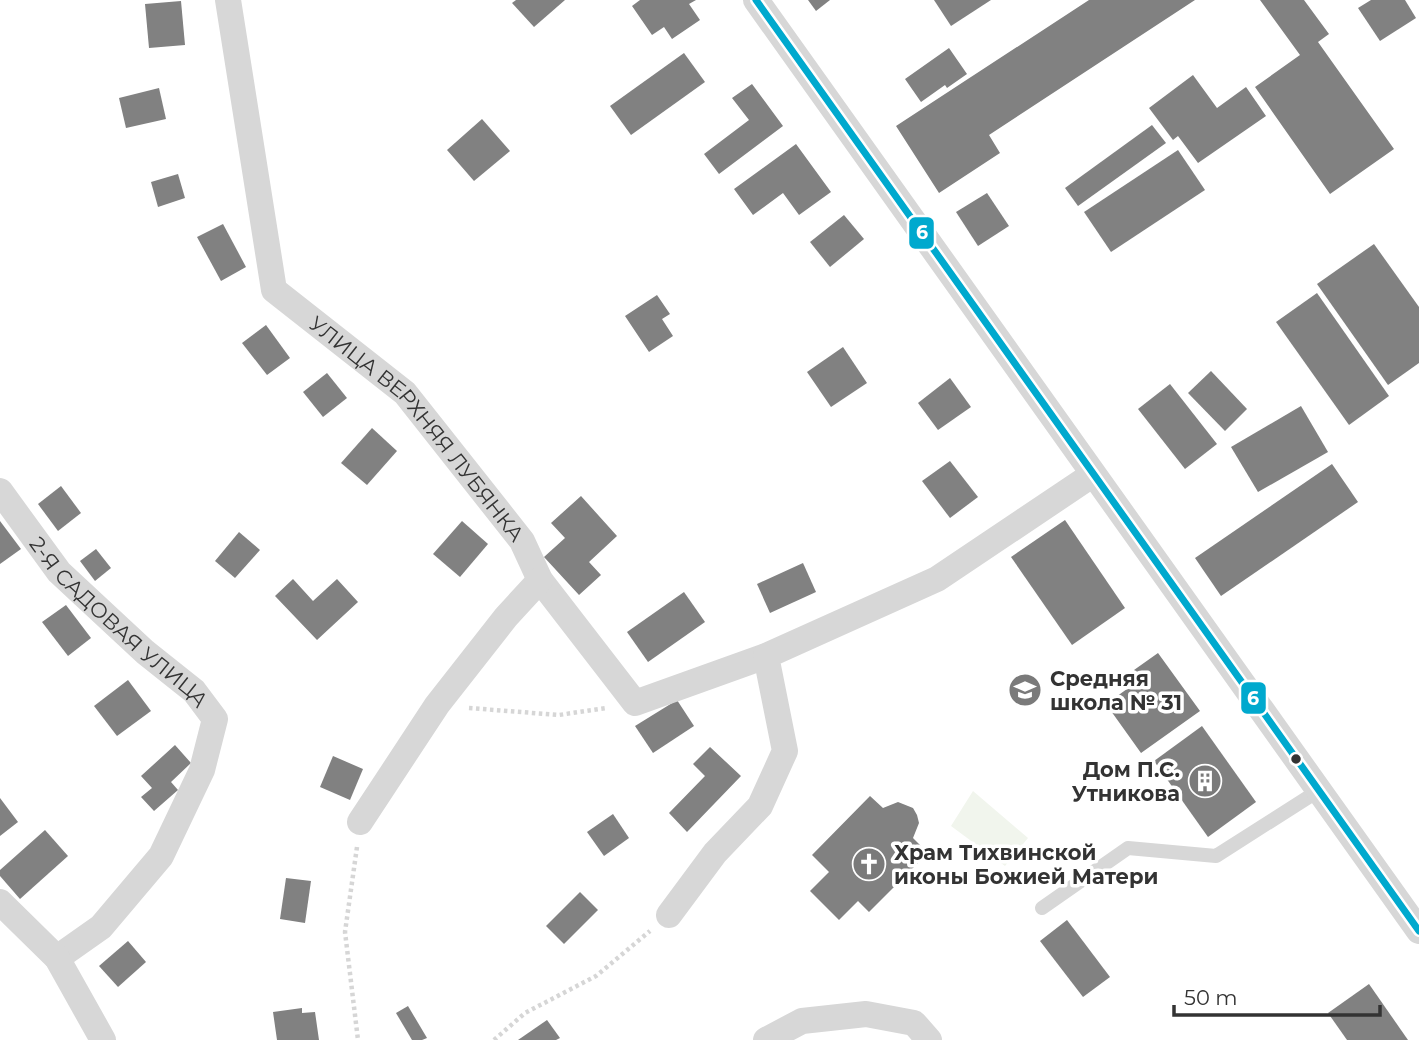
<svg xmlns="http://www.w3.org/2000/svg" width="1419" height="1040" viewBox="0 0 1419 1040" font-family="Montserrat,sans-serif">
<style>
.green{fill:#f1f5ed}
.building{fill:#818181}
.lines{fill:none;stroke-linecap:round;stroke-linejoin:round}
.path{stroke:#d6d6d6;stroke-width:4.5;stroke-dasharray:3.5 3.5;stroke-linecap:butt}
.service{stroke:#d7d7d7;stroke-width:14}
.minor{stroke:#d7d7d7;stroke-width:26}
.bus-1-casing{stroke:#fff;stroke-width:12}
.bus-1{stroke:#00a9ce;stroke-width:7}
.bus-dot{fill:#333;stroke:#fff;stroke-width:2.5}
.labels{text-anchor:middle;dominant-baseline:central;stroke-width:7;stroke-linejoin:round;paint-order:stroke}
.street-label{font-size:21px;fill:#333;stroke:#fff}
.poi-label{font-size:21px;font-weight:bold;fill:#333;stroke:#fff;text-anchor:start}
.line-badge{stroke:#fff;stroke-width:2.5}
.badge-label{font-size:19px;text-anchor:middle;font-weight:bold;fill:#fff}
</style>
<rect width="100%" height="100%" fill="#fff"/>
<path class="green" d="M973 791 1028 838 1005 866 951 826Z"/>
<g class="building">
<path d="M516 0H565L534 27 512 3Z"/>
<path d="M640 0H696L689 4 700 20 672 39 664 27 652 35 632 6Z"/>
<path d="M808 0H830L816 11Z"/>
<path d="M934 0H991L951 26Z"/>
<path d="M1089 0H1195L989 135 1000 153 939 193 896 126Z"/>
<path d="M1260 0H1304L1329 34 1318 42 1394 149 1330 194 1255 87 1300 55Z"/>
<path d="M1371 0H1405L1416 18 1380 41 1358 8Z"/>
<path d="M181 1 185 45 149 48 145 4Z"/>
<path d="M949 48 967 74 947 88 945 85 921 102 905 79Z"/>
<path d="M684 53 705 82 631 135 610 106Z"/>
<path d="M1193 75 1217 108 1246 87 1266 116 1198 163 1178 136 1173 140 1149 108Z"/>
<path d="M752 84 783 126 719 174 704 154 749 120 732 98Z"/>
<path d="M159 88 166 119 126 128 119 98Z"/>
<path d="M482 119 510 151 474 181 447 150Z"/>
<path d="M1152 125 1166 143 1078 206 1065 188Z"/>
<path d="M796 144 831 192 799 215 783 193 753 215 734 189Z"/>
<path d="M1178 150 1205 190 1111 252 1084 212Z"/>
<path d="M178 174 185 198 158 207 151 182Z"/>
<path d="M987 193 1009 226 978 246 956 212Z"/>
<path d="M844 215 864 239 830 267 810 242Z"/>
<path d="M223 224 246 267 221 281 197 237Z"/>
<path d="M1374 244 1419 307V363L1388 385 1317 284Z"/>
<path d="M1317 293 1389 396 1349 425 1276 322Z"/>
<path d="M657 295 670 314 662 319 673 336 649 352 625 316Z"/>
<path d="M266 325 290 358 267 375 242 343Z"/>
<path d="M843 347 867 383 831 407 807 372Z"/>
<path d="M1211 371 1247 409 1225 431 1188 393Z"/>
<path d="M327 373 347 398 323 417 303 392Z"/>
<path d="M950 378 971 407 938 430 918 403Z"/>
<path d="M1170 384 1217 444 1185 469 1138 409Z"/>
<path d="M1301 406 1328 452 1258 492 1231 447Z"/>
<path d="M372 428 397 451 367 485 341 463Z"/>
<path d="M950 461 978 497 950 518 922 481Z"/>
<path d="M1332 464 1358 502 1221 596 1195 558Z"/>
<path d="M61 486 81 513 58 531 38 504Z"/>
<path d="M581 496 617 536 589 562 601 575 579 595 544 557 565 538 551 523Z"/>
<path d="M1065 520 1125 608 1072 645 1011 557Z"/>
<path d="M0 521 21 549 0 564Z"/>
<path d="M462 521 488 544 460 577 433 554Z"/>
<path d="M239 532 260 550 235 578 215 561Z"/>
<path d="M96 549 111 568 95 581 80 561Z"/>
<path d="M803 563 816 592 770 613 757 584Z"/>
<path d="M293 579 313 601 337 579 358 602 317 640 275 596Z"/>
<path d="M684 592 705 622 648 662 627 632Z"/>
<path d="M66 605 91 638 68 656 42 622Z"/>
<path d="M1158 653 1200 711 1141 753 1106 704 1141 679 1134 670Z"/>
<path d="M128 680 151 711 117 736 94 706Z"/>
<path d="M677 700 694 726 653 753 635 726Z"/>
<path d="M1202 726 1256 802 1208 837 1154 761Z"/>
<path d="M175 745 191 763 171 782 178 790 154 811 141 797 152 788 141 776Z"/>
<path d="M710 747 741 776 687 832 669 813 705 776 693 764Z"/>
<path d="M333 756 363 769 350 800 320 787Z"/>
<path d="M870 796 883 808 898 802 913 808 917 815 919 823 913 838 928 853 869 912 858 901 839 920 810 891 829 872 812 855Z"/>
<path d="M0 798 18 822 0 836Z"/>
<path d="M613 814 629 838 604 856 587 832Z"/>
<path d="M45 830 68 856 20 899 0 876V870Z"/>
<path d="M286 878 311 881 305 923 280 919Z"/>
<path d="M580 892 598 910 564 944 546 926Z"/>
<path d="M1067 920 1110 977 1083 997 1040 941Z"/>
<path d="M128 941 146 962 118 987 99 966Z"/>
<path d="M1369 984 1408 1040H1347L1328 1013Z"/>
<path d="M408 1006 427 1038 422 1040H412L396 1013Z"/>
<path d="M302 1008V1013L315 1012 319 1040H277L273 1012Z"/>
<path d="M547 1020 560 1038 556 1040H518Z"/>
</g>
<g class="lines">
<g class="path">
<path d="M469 708 559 715 606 708"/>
<path d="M357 847 345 932 358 1040"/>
<path d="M494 1040 525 1013 596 976 650 931"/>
</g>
<path class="service" d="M1042 908 1128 848 1216 856 1318 791"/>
<g class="minor">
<path id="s1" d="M228 0 274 290 405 393 522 541 540 580 635 703 766 656"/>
<path d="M756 0 1419 931"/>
<path id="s2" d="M0 491 59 572 145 652 194 691 215 719 202 770 161 856 101 927 57 958"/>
<path d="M360 822 437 705 506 617 540 580"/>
<path d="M0 902 57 958 103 1040"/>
<path d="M669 915 715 853 760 806 785 751 766 656 937 579 1092 475"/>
<path d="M766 1040 802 1021 866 1014 914 1023 929 1040"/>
</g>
<defs>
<path id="bus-1" d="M756 0 1419 931"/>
</defs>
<use href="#bus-1" class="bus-1-casing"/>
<use href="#bus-1" class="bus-1"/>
</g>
<defs>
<symbol id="school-disc" viewBox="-11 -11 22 22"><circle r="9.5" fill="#7a7a7a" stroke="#fff"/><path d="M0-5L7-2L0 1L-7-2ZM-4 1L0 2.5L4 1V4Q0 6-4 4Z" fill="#fff"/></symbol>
<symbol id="building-disc" viewBox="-11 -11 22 22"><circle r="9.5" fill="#7a7a7a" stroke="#fff"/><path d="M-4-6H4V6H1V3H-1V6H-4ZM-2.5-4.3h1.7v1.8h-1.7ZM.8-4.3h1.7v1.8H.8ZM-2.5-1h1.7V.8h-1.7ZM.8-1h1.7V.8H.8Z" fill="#fff"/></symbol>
<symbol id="church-disc" viewBox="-11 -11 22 22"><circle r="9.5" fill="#7a7a7a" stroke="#fff"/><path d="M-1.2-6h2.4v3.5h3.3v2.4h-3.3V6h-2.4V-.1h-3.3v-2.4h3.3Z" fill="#fff"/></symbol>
</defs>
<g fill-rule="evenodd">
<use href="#school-disc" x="1006" y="671" width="38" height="38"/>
<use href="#building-disc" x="1186" y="762" width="38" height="38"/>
<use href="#church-disc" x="850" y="845" width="38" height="38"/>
</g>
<circle class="bus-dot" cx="1296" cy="759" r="6"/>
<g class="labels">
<g class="street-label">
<text stroke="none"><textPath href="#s1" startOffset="494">УЛИЦА ВЕРХНЯЯ ЛУБЯНКА</textPath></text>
<text stroke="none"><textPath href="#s2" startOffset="178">2-Я САДОВАЯ УЛИЦА</textPath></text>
</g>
<g class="poi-label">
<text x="1050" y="678">Средняя<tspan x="1050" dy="24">школа № 31</tspan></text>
<text x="1180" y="769" text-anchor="end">Дом П.С.<tspan x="1180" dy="24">Утникова</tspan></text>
<text x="894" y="852">Храм Тихвинской<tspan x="894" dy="24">иконы Божией Матери</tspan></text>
</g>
</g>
<g class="line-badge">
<rect x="908" y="216" width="27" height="34" rx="7" fill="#00a9ce"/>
<rect x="1240" y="681" width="27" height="34" rx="7" fill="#00a9ce"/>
</g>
<g class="badge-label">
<text x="922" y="239">6</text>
<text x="1253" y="705">6</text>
</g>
<path d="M1174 1005v10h206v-10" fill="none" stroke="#333333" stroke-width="3.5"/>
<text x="1184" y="1005" font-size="21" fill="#333333" stroke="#ffffff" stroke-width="5" paint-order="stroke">50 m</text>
</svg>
